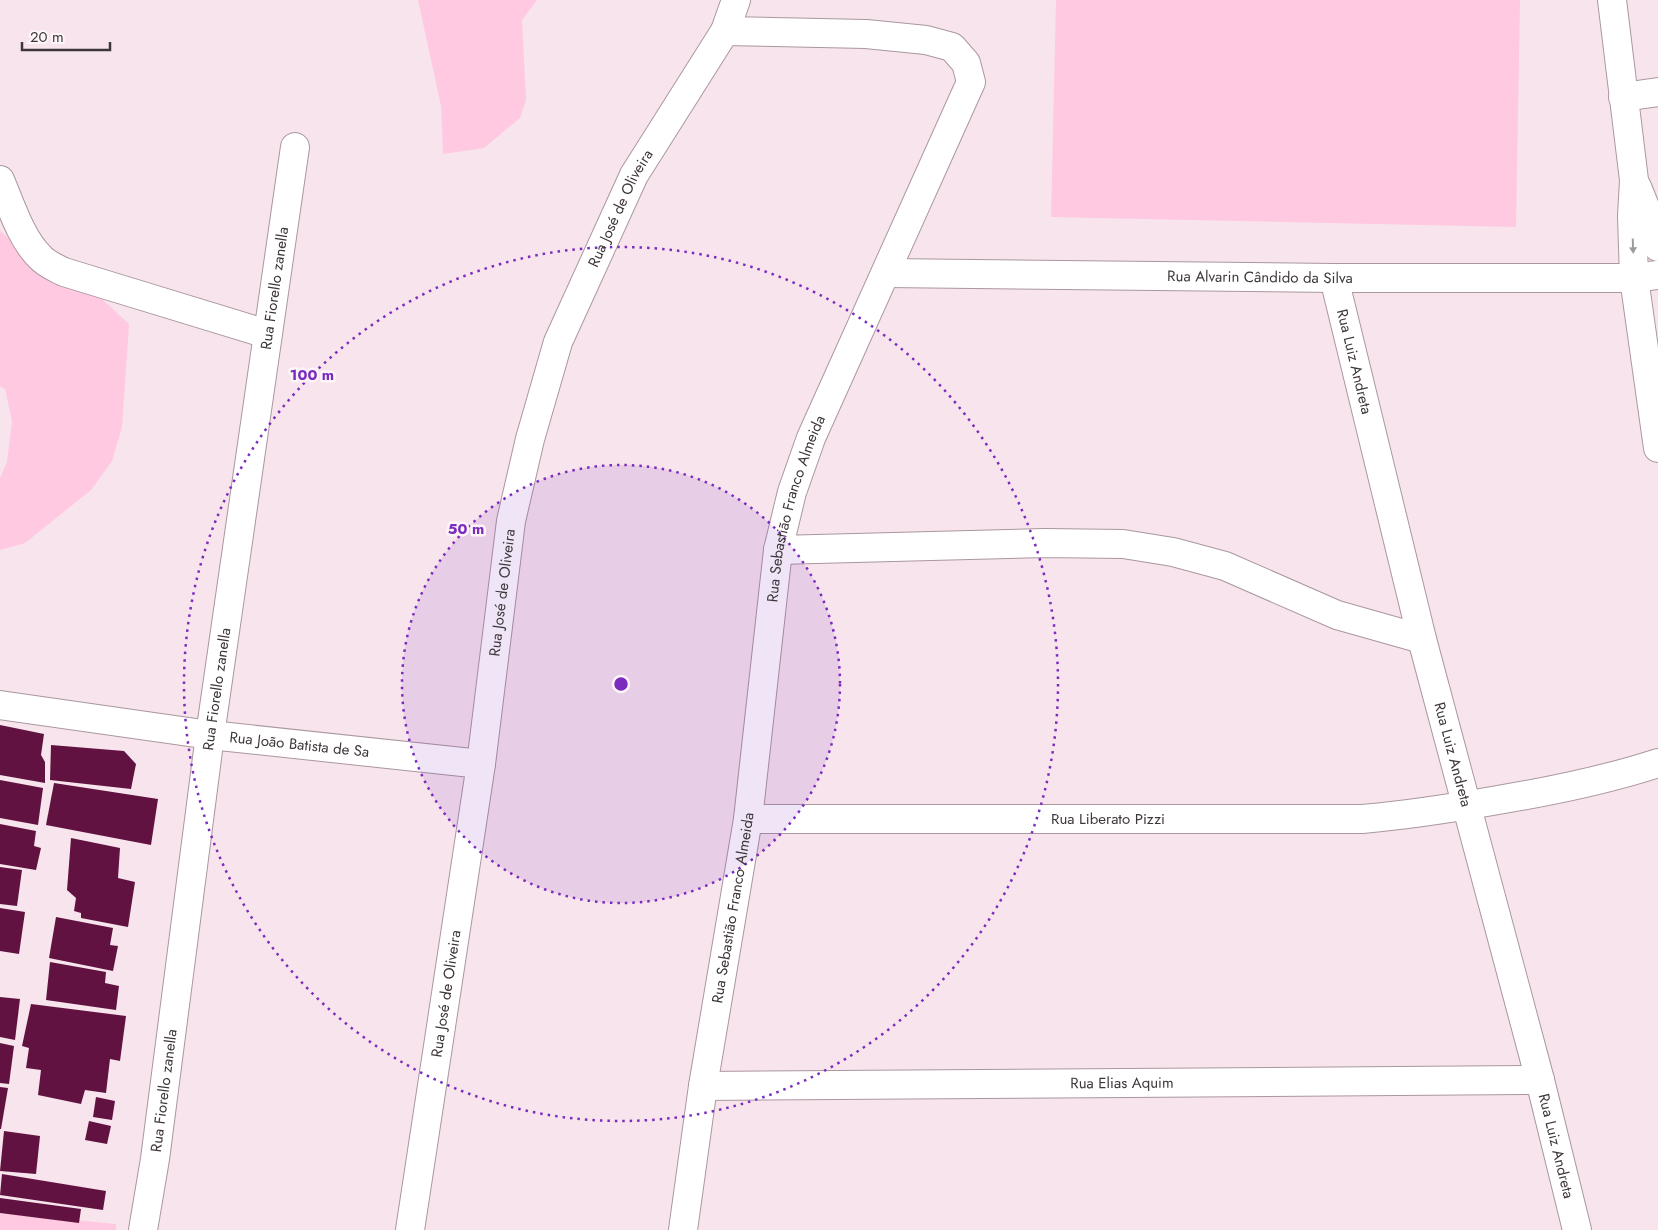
<svg xmlns="http://www.w3.org/2000/svg" width="1658" height="1230" viewBox="0 0 1658 1230" font-family="Jost,sans-serif">
<style>
.green{fill:#ffc9e2}
.building{fill:#611241}
.lines{fill:none;stroke-linecap:round;stroke-linejoin:round}
.minor-casing{stroke:#aa979f;stroke-width:30}
.minor{stroke:#fff;stroke-width:28}
.oneway{fill:#9e9b9c}
.ring{fill:none;stroke:#7b2cbf;stroke-width:2.5;stroke-dasharray:2.5 5}
.labels{text-anchor:middle;dominant-baseline:central;stroke-width:5;stroke-linejoin:round;paint-order:stroke}
.street-label{font-size:15px;fill:#3e373a;stroke:#fdf5f8}
.centre{fill:#7b2cbf;stroke:#fdf5f8;stroke-width:2.5}
.ring-label{font-size:15px;text-anchor:middle;font-weight:bold;fill:#7b2cbf;stroke:#fdf5f8;stroke-width:5;stroke-linejoin:round;paint-order:stroke}
</style>
<rect width="100%" height="100%" fill="#f8e4ec"/>
<g class="green">
<path d="M418 0H537L522 20 526 100 520 118 484 148 443 154 441 106Z"/>
<path d="M1056 0H1520L1516 227 1051 217Z"/>
<path d="M0 231 20 247 77 276 129 324 122 427 112 461 91 490 25 543 0 550V478L7 462 12 421 5 389 0 386Z"/>
<path d="M0 1213 116 1224V1230H0Z"/>
</g>
<g class="building">
<path d="M0 725 44 734 41 755 45 762V783L0 775Z"/>
<path d="M51 745 124 751 136 764 131 789 50 780Z"/>
<path d="M0 780 43 788 38 825 0 818Z"/>
<path d="M54 783 158 799 151 845 46 825Z"/>
<path d="M0 824 36 831 34 846 41 848 36 870 0 864Z"/>
<path d="M71 838 120 848 118 878 135 882 128 927 81 918V913L74 911 76 898 67 890Z"/>
<path d="M0 867 22 870 17 906 0 904Z"/>
<path d="M0 908 25 912 19 954 0 951Z"/>
<path d="M56 917 113 928 110 945 118 946 113 971 49 958Z"/>
<path d="M50 962 106 972 105 983 119 986 116 1010 46 1000Z"/>
<path d="M0 997 20 999 15 1040 0 1037Z"/>
<path d="M31 1004 126 1016 120 1061 110 1059 106 1093 85 1090 81 1104 38 1095 41 1070 26 1068 29 1048 22 1046Z"/>
<path d="M0 1043 14 1046 9 1084 0 1083Z"/>
<path d="M0 1087 8 1088 1 1129H0Z"/>
<path d="M96 1097 115 1101 112 1120 93 1117Z"/>
<path d="M89 1121 111 1126 107 1144 85 1140Z"/>
<path d="M4 1131 40 1136 36 1174 0 1171Z"/>
<path d="M2 1174 106 1191 103 1210 0 1195Z"/>
<path d="M0 1198 81 1209 79 1223 0 1213Z"/>
</g>
<g class="lines">
<defs>
<g id="minor">
<path d="M1612 0 1634 180 1632 216 1634 278 1658 448"/>
<path d="M1623 97 1658 92"/>
<path d="M0 180C10 203 21 239 40 257 46 264 56 268 64 272L267 334"/>
<path d="M1637 187 1652 224 1658 247"/>
<path id="s1" d="M886 273 1334 278H1634L1658 275"/>
<path id="s2" d="M1334 278 1422 639 1540 1080 1577 1230"/>
<path d="M778 550 1045 543 1123 544 1173 552 1225 566 1337 615 1422 639"/>
<path id="s3" d="M0 705 210 735 481 764"/>
<path id="s4" d="M748 819H1362C1408 815 1453 808 1498 800 1552 791 1606 780 1658 763"/>
<path id="s5" d="M703 1086 1540 1080"/>
<path id="s6" d="M143 1230 155 1159 210 735 295 147"/>
<path id="s7" d="M410 1230 481 764 511 521 530 439 558 342 634 175 725 31 736 0"/>
<path id="s8" d="M683 1230 703 1086 748 819 778 550 792 492 811 438 971 82 966 63 952 47 926 40 866 34 725 31"/>
</g>
</defs>
<use href="#minor" class="minor-casing"/>
<use href="#minor" class="minor"/>
</g>
<defs><path id="oneway-solid" d="M-6-.8H1V-3.2L6.5 0L1 3.2V.8H-6Z" transform="scale(1.25)"/></defs>
<use class="oneway" href="#oneway-solid" transform="translate(1633 246) rotate(88)"/>
<circle cx="621" cy="684" r="219" fill="#7b2cbf" fill-opacity=".12"/>
<g class="ring">
<circle cx="621" cy="684" r="219"/>
<circle cx="621" cy="684" r="437"/>
</g>
<g class="labels">
<g class="street-label">
<text stroke="none"><textPath href="#s7" startOffset="1049">Rua José de Oliveira</textPath></text>
<text stroke="none"><textPath href="#s1" startOffset="374">Rua Alvarin Cândido da Silva</textPath></text>
<text stroke="none"><textPath href="#s6" startOffset="951">Rua Fiorello zanella</textPath></text>
<text stroke="none"><textPath href="#s2" startOffset="86">Rua Luiz Andreta</textPath></text>
<text stroke="none"><textPath href="#s8" startOffset="731">Rua Sebastião Franco Almeida</textPath></text>
<text stroke="none"><textPath href="#s7" startOffset="644">Rua José de Oliveira</textPath></text>
<text stroke="none"><textPath href="#s6" startOffset="546">Rua Fiorello zanella</textPath></text>
<text stroke="none"><textPath href="#s3" startOffset="302">Rua João Batista de Sa</textPath></text>
<text stroke="none"><textPath href="#s2" startOffset="491">Rua Luiz Andreta</textPath></text>
<text stroke="none"><textPath href="#s4" startOffset="360">Rua Liberato Pizzi</textPath></text>
<text stroke="none"><textPath href="#s8" startOffset="326">Rua Sebastião Franco Almeida</textPath></text>
<text stroke="none"><textPath href="#s7" startOffset="239">Rua José de Oliveira</textPath></text>
<text stroke="none"><textPath href="#s5" startOffset="419">Rua Elias Aquim</textPath></text>
<text stroke="none"><textPath href="#s6" startOffset="141">Rua Fiorello zanella</textPath></text>
<text stroke="none"><textPath href="#s2" startOffset="896">Rua Luiz Andreta</textPath></text>
</g>
</g>
<circle cx="621" cy="684" r="8" class="centre"/>
<g class="ring-label">
<text x="312" y="380">100 m</text>
<text x="466" y="534">50 m</text>
</g>
<path d="M22 42v8h88v-8" fill="none" stroke="#3e373a" stroke-width="2.5"/>
<text x="30" y="42" font-size="15" fill="#3e373a" stroke="#fdf5f8" stroke-width="4" paint-order="stroke">20 m</text>
</svg>
